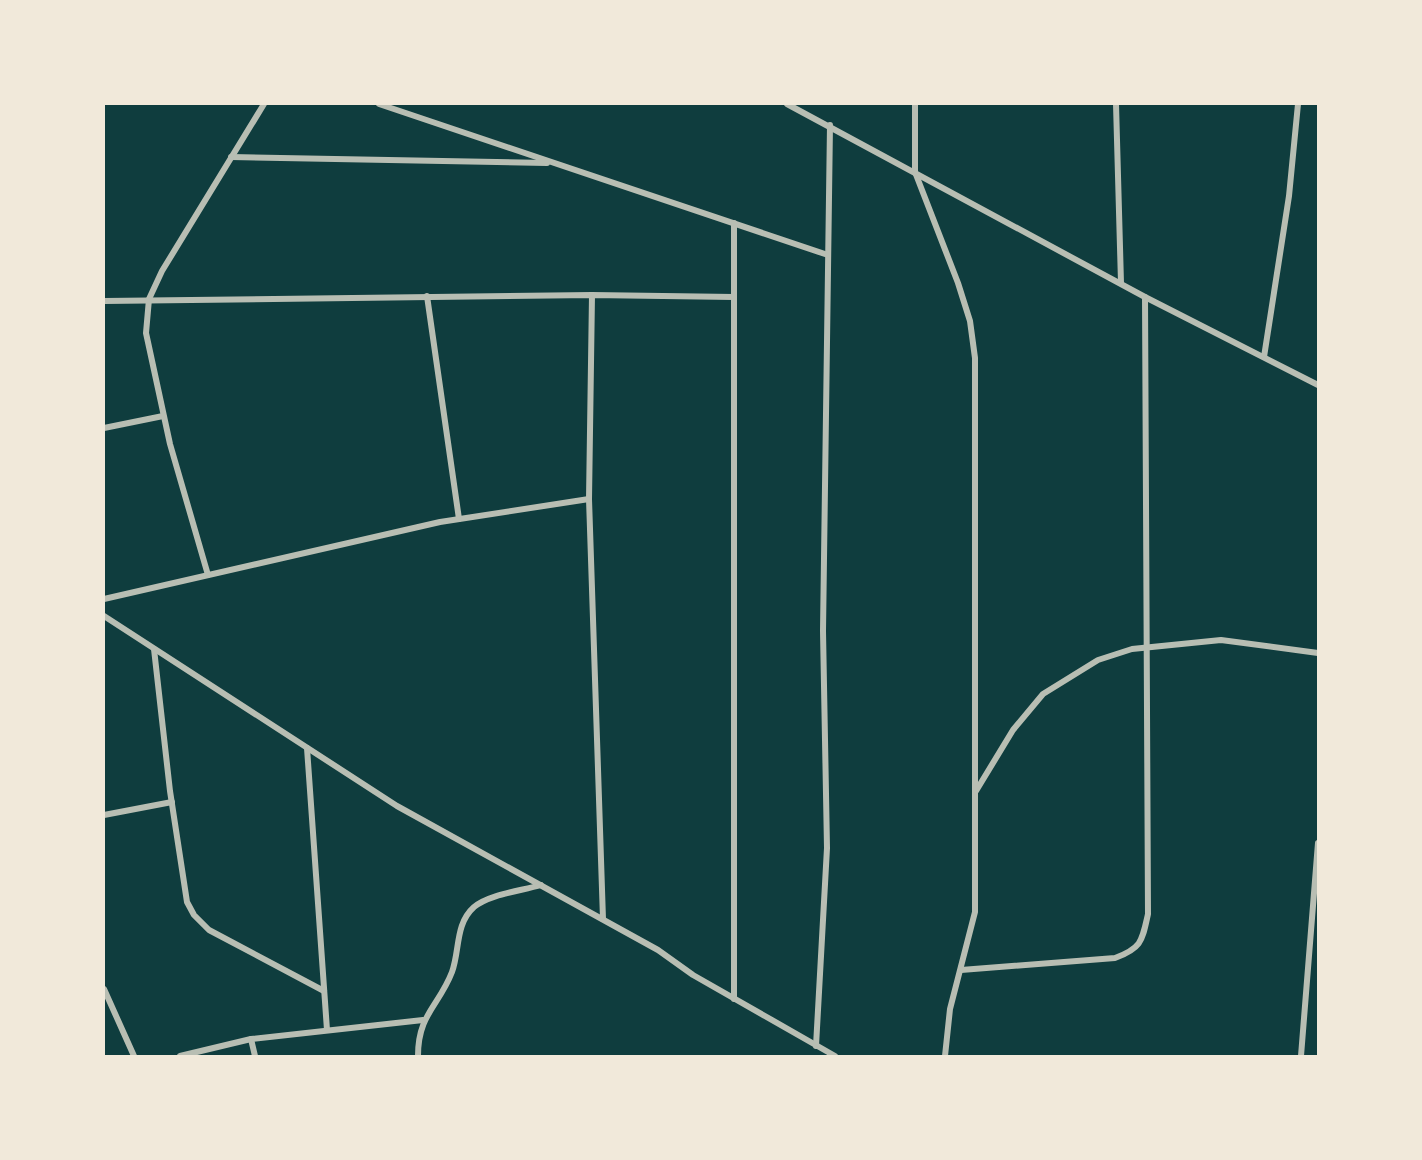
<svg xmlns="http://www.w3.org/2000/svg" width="1422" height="1160" viewBox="0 0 1422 1160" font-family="Inter,sans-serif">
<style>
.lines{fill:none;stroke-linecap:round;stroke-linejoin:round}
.minor{stroke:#b8beb3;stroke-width:6}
</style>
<rect width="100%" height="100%" fill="#0f3d3e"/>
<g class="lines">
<g class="minor">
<path d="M379 104 828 255"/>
<path d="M787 104 1145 297 1318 385"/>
<path d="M915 104V172L958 283 970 321 975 358V912L950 1009 945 1056"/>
<path d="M1116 104 1121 283"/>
<path d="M231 157 547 163"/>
<path d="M734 223V999"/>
<path d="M592 295 589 499 603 919"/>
<path d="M427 296 459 519"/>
<path d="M104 301 592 295 734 297"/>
<path d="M1264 357 1289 196 1298 104"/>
<path d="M104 428 163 416"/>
<path d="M208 575 170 444 146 333 149 299 162 271 264 104"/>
<path d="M104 599 440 522 589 499"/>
<path d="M104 616 397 806 658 950 693 975 835 1056"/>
<path d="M154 649 170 791 187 902 194 915 209 930 324 991"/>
<path d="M307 748 327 1030"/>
<path d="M976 791 1013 730 1043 694 1098 660 1132 649 1221 640 1318 653"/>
<path d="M104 815 172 802"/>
<path d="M961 970 1115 958C1142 948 1142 941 1148 914L1145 297"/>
<path d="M104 989 134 1056"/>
<path d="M251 1039 255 1056"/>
<path d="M816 1046 827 848 823 631 830 125"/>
<path d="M180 1056 251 1039 423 1020"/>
<path d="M418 1056C418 1014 439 1006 452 972 460 950 455 924 474 907 490 894 521 891 541 885"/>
<path d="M1301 1056 1318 843"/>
</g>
</g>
<rect width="1422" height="1160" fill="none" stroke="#f1e9da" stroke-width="210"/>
</svg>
